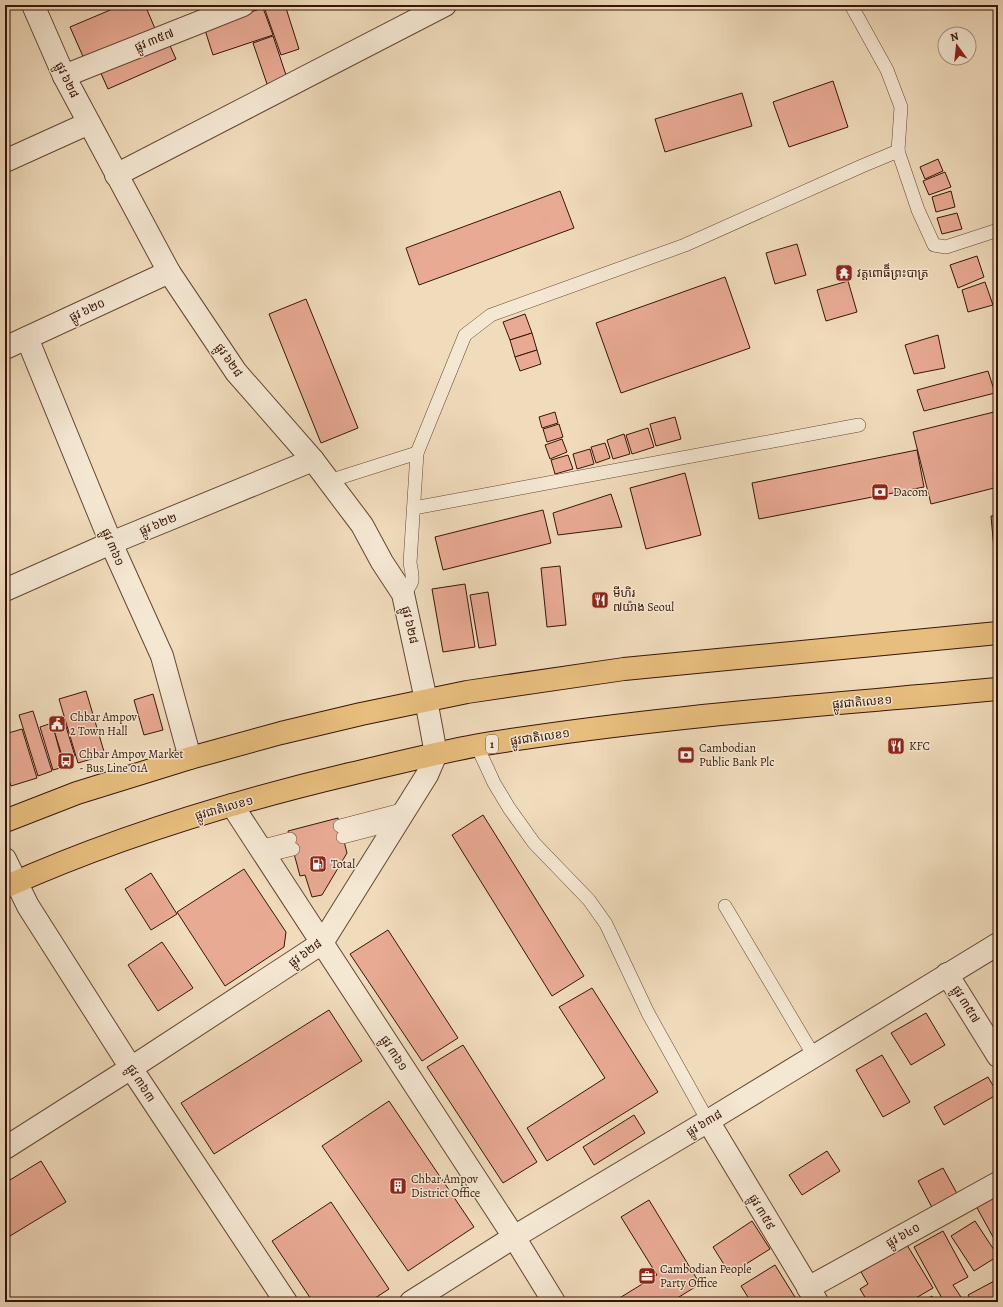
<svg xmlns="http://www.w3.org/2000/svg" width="1003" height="1307" viewBox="0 0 1003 1307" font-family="Alegreya,'Noto Sans Khmer',serif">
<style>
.building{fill:#e9aa94;stroke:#361507}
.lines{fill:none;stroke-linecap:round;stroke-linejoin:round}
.service-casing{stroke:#644634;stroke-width:14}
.minor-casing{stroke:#644634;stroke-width:24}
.tertiary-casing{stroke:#644634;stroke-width:24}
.trunk-casing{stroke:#361507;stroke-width:24}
.service{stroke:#f5e8d3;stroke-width:13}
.minor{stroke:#f5e8d3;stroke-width:22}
.tertiary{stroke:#f5e8d3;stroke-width:22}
.trunk{stroke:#e8be7e;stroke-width:22}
.labels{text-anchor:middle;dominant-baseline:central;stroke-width:3;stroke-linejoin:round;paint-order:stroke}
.shield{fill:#f5e8d3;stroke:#6f5444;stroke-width:1}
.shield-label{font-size:11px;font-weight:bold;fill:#361507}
.street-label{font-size:12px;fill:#361507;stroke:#f5e8d3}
.poi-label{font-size:12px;fill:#361507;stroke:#f5e8d3;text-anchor:start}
</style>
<rect width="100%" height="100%" fill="#f0dbbb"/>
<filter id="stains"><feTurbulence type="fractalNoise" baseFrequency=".005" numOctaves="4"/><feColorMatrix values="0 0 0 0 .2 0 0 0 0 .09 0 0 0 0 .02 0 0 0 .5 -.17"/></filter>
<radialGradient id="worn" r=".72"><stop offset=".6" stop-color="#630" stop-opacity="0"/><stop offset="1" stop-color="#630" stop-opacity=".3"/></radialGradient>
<g class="building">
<path d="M122 5H145L156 31 85 61 70 27Z"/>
<path d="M270 5H285L299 49 281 55 264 7Z"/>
<path d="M263 8 273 35 213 55 204 27Z"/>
<path d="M273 36 287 78 267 84 253 43Z"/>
<path d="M167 39 176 59 108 89 99 69Z"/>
<path d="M833 81 848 127 789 147 773 102Z"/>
<path d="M742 93 752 126 665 152 655 119Z"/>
<path d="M938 159 943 171 925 179 920 167Z"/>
<path d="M945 172 951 187 929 195 923 181Z"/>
<path d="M560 191 574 228 419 285 406 248Z"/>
<path d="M951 191 955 207 936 212 932 197Z"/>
<path d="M957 213 962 229 942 234 937 218Z"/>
<path d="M797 244 806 275 775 284 766 253Z"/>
<path d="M977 256 984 277 958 288 950 265Z"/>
<path d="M725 277 750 348 621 393 596 323Z"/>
<path d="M848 281 857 312 826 321 817 290Z"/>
<path d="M985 282 993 305 968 312 962 290Z"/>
<path d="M306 299 358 428 321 443 269 314Z"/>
<path d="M525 314 532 333 510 340 503 322Z"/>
<path d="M532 333 537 350 515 357 510 340Z"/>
<path d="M938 335 945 368 914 374 905 345Z"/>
<path d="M537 350 541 364 520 371 515 357Z"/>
<path d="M988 371 995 393 924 411 917 390Z"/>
<path d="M998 411V487L931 504 913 432Z"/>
<path d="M555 412 558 423 542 428 539 417Z"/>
<path d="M675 417 681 439 656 446 650 424Z"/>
<path d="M559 424 563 437 547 442 543 429Z"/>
<path d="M648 428 654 447 632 454 626 435Z"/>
<path d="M624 434 630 454 613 459 607 440Z"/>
<path d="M562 439 567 452 550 459 545 445Z"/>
<path d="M605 443 610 458 596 463 591 447Z"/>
<path d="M590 449 594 464 577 469 573 454Z"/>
<path d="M917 450 924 487 759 519 752 483Z"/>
<path d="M568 455 573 469 555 474 551 460Z"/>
<path d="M685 473 701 535 646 549 630 488Z"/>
<path d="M611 494 622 527 558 535 553 513Z"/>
<path d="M543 510 551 543 443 570 435 537Z"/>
<path d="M991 516H998L997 583Z"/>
<path d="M560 566 566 625 547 627 541 568Z"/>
<path d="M465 584 475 647 443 652 432 589Z"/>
<path d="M488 592 496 645 479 648 470 595Z"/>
<path d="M86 691 105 755 78 763 59 699Z"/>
<path d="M153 694 163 730 144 735 134 700Z"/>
<path d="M33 711 52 771 38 776 19 715Z"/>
<path d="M64 720 75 756 63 759 52 724Z"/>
<path d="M52 723 64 767 53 770 40 727Z"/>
<path d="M22 729 37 778 11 786 5 768V734Z"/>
<path d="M483 815 584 976 552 996 452 835Z"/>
<path d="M338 818 347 853 322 895 312 897 305 875 300 876 288 831Z"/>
<path d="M244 869 286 932 284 947 225 986 177 912Z"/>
<path d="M151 873 177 914 151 930 125 889Z"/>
<path d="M388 930 458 1038 422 1061 350 954Z"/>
<path d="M162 942 193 988 158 1011 128 965Z"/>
<path d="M592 988 658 1092 547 1161 527 1128 605 1078 559 1007Z"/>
<path d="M329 1010 362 1061 214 1154 181 1103Z"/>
<path d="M926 1013 945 1045 911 1065 891 1033Z"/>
<path d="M463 1045 537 1162 503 1183 427 1067Z"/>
<path d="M882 1055 910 1102 883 1117 856 1070Z"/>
<path d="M988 1077 998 1094 944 1125 934 1107Z"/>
<path d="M389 1101 474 1227 408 1271 322 1146Z"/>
<path d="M634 1115 645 1133 594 1165 583 1147Z"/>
<path d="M827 1151 840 1171 802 1195 789 1175Z"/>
<path d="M41 1161 66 1202 5 1239V1183Z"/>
<path d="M943 1168 960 1199 935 1213 918 1181Z"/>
<path d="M998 1193V1246L976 1206Z"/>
<path d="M649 1200 700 1284 671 1302H613L657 1275 621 1217Z"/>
<path d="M331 1202 389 1289 369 1302H313L272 1241Z"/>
<path d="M752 1221 770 1249 730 1274 713 1247Z"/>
<path d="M975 1221 998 1256 974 1271 951 1236Z"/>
<path d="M943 1231 968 1277 953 1285 961 1297 952 1302H944L914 1247Z"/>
<path d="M907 1245 933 1288 909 1302H868L860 1289 868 1284 861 1272Z"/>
<path d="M775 1265 798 1302H751L741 1286Z"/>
<path d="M998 1279V1302H972L968 1295Z"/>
<path d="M932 1296 935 1302H921Z"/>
</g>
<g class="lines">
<defs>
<g id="service">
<path d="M898 151 918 210 934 245 946 247 998 230"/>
<path d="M329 481 417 453"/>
<path d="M414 508 859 425"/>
<path d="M403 594C415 582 413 579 410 563L417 453 465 335 491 315 685 245 862 166 898 151 901 107 887 70 851 5"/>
<path d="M477 746 494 783 509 808 534 843 589 900 606 924 648 1013 708 1121"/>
<path d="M340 826 405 809"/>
<path d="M343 837 397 823"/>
<path d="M259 847 290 839"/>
<path d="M265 856 293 849"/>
<path d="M725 906 814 1056"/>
</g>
<g id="minor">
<path d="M33 5 64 76 169 272 236 372 313 460 362 525 382 562 403 594 426 700"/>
<path d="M64 76 243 5"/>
<path d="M5 161 89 123"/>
<path d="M116 175 445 5"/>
<path d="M27 338 111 543 162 656 190 758"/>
<path d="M5 348 169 272"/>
<path d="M5 590 111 543 313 460"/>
<path d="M232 805 514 1237 554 1302"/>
<path d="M947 974 998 1056"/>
<path d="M131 1068 286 1302"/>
<path d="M708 1121 817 1302"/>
<path d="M808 1288 998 1183"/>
<path d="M411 1302 514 1237 708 1121 998 944"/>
</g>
<g id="tertiary">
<path d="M5 859 28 906 131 1068"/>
<path d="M5 1148 131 1068 322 943 427 775 436 754 426 700"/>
</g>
<g id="trunk">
<path d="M5 821 77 793 190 758 281 733 361 714 467 692 624 669 998 633"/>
<path d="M5 887C116 837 232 802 350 774 393 764 436 753 479 745 651 717 825 705 998 689"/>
</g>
</defs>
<use href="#service" class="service-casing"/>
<use href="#minor" class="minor-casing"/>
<use href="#tertiary" class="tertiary-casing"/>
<use href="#trunk" class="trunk-casing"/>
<use href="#service" class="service"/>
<use href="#minor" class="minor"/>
<use href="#tertiary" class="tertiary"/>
<use href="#trunk" class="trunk"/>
</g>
<defs>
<symbol id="temple-square" viewBox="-11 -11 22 22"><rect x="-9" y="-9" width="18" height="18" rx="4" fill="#8f2418" stroke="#f5e8d3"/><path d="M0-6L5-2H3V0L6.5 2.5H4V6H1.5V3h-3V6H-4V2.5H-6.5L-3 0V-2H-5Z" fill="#fff"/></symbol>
<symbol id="bank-square" viewBox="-11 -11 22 22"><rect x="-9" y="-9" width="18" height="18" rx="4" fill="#8f2418" stroke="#f5e8d3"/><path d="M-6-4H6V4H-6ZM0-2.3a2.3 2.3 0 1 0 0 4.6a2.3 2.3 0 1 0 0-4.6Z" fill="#fff"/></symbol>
<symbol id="restaurant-square" viewBox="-11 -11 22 22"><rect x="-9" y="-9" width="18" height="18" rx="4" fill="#8f2418" stroke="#f5e8d3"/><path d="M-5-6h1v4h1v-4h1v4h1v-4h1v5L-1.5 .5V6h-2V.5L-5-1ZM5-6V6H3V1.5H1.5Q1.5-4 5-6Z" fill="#fff"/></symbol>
<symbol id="civic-square" viewBox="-11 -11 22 22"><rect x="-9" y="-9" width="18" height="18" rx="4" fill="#8f2418" stroke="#f5e8d3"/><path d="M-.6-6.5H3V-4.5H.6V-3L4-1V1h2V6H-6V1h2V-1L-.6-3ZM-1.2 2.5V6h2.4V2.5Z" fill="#fff"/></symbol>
<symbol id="bus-square" viewBox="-11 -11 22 22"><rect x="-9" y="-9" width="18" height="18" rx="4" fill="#8f2418" stroke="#f5e8d3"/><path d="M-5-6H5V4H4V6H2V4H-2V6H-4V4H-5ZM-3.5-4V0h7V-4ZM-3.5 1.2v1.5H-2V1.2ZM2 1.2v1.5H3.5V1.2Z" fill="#fff"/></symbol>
<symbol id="fuel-square" viewBox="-11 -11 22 22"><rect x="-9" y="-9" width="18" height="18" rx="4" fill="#8f2418" stroke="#f5e8d3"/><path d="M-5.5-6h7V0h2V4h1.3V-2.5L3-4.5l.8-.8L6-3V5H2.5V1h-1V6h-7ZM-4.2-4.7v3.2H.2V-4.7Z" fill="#fff"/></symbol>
<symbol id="building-square" viewBox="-11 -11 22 22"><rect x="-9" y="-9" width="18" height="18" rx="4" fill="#8f2418" stroke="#f5e8d3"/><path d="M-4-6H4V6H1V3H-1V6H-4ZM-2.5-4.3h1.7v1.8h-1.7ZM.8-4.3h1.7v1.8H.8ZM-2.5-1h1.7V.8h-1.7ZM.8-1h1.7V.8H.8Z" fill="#fff"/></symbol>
<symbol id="office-square" viewBox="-11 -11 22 22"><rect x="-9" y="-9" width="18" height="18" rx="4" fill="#8f2418" stroke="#f5e8d3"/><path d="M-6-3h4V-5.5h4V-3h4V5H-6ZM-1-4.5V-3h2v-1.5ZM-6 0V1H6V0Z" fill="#fff"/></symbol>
</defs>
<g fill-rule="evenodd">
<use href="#temple-square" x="834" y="263" width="20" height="20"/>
<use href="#bank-square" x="870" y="482" width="20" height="20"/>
<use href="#restaurant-square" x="590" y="590" width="20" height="20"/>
<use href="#civic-square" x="47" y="714" width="20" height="20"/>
<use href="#restaurant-square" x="886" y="736" width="20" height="20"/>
<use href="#bank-square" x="676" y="745" width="20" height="20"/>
<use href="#bus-square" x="56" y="751" width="20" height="20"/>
<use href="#fuel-square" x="308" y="854" width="20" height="20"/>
<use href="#building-square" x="388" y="1176" width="20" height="20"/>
<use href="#office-square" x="637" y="1266" width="20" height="20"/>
</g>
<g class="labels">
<rect class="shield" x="486" y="735" width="12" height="18" rx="3"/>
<g class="shield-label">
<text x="492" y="744">1</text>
</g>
<g class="street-label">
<text transform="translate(154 40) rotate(-22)">ផ្លូវ ៣៥៧</text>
<text transform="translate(67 80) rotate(64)">ផ្លូវ ៦២៨</text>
<text transform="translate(87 310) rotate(-25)">ផ្លូវ ៦២០</text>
<text transform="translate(229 360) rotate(55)">ផ្លូវ ៦២៨</text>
<text transform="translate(158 524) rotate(-22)">ផ្លូវ ៦២២</text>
<text transform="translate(113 547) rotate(67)">ផ្លូវ ៣៦១</text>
<text transform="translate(410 625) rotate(77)">ផ្លូវ ៦២៨</text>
<text transform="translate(862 702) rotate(-5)">ផ្លូវជាតិលេខ១</text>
<text transform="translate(540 737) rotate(-8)">ផ្លូវជាតិលេខ១</text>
<text transform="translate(224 808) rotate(-16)">ផ្លូវជាតិលេខ១</text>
<text transform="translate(305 953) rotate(-36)">ផ្លូវ ៦២៨</text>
<text transform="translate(966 1004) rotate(58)">ផ្លូវ ៣៥៧</text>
<text transform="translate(394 1053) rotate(57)">ផ្លូវ ៣៦១</text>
<text transform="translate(141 1083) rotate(57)">ផ្លូវ ៣៦៣</text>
<text transform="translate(704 1123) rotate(-31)">ផ្លូវ ៦៣៨</text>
<text transform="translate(762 1212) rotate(59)">ផ្លូវ ៣៥៩</text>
<text transform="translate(903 1235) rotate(-29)">ផ្លូវ ៦៤០</text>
</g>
<g class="poi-label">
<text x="857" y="273">វត្តពោធិ៏ព្រះបាត្រ</text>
<text x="893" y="492">Dacom</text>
<text x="613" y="593">មីហិរ<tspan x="613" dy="14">៧យ៉ាង Seoul</tspan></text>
<text x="70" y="717">Chbar Ampov<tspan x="70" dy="14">2 Town Hall</tspan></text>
<text x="909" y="746">KFC</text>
<text x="699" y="748">Cambodian<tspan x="699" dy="14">Public Bank Plc</tspan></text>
<text x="79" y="754">Chbar Ampov Market<tspan x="79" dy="14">- Bus Line 01A</tspan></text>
<text x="331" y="864">Total</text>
<text x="411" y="1179">Chbar Ampov<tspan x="411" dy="14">District Office</tspan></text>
<text x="660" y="1269">Cambodian People<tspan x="660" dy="14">Party Office</tspan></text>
</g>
</g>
<rect width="1003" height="1307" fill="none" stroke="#f0dbbb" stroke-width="20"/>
<rect x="6" y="6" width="991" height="1295" fill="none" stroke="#361507" stroke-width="2"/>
<rect x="10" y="10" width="983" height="1287" fill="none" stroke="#361507"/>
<g transform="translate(957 46) rotate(345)"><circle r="19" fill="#f5e8d3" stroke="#a99481"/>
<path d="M0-3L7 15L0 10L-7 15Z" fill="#8f2418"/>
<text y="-6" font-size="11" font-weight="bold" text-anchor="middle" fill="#361507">N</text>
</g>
<rect width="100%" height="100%" filter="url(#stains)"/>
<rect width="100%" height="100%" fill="url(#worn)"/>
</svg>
